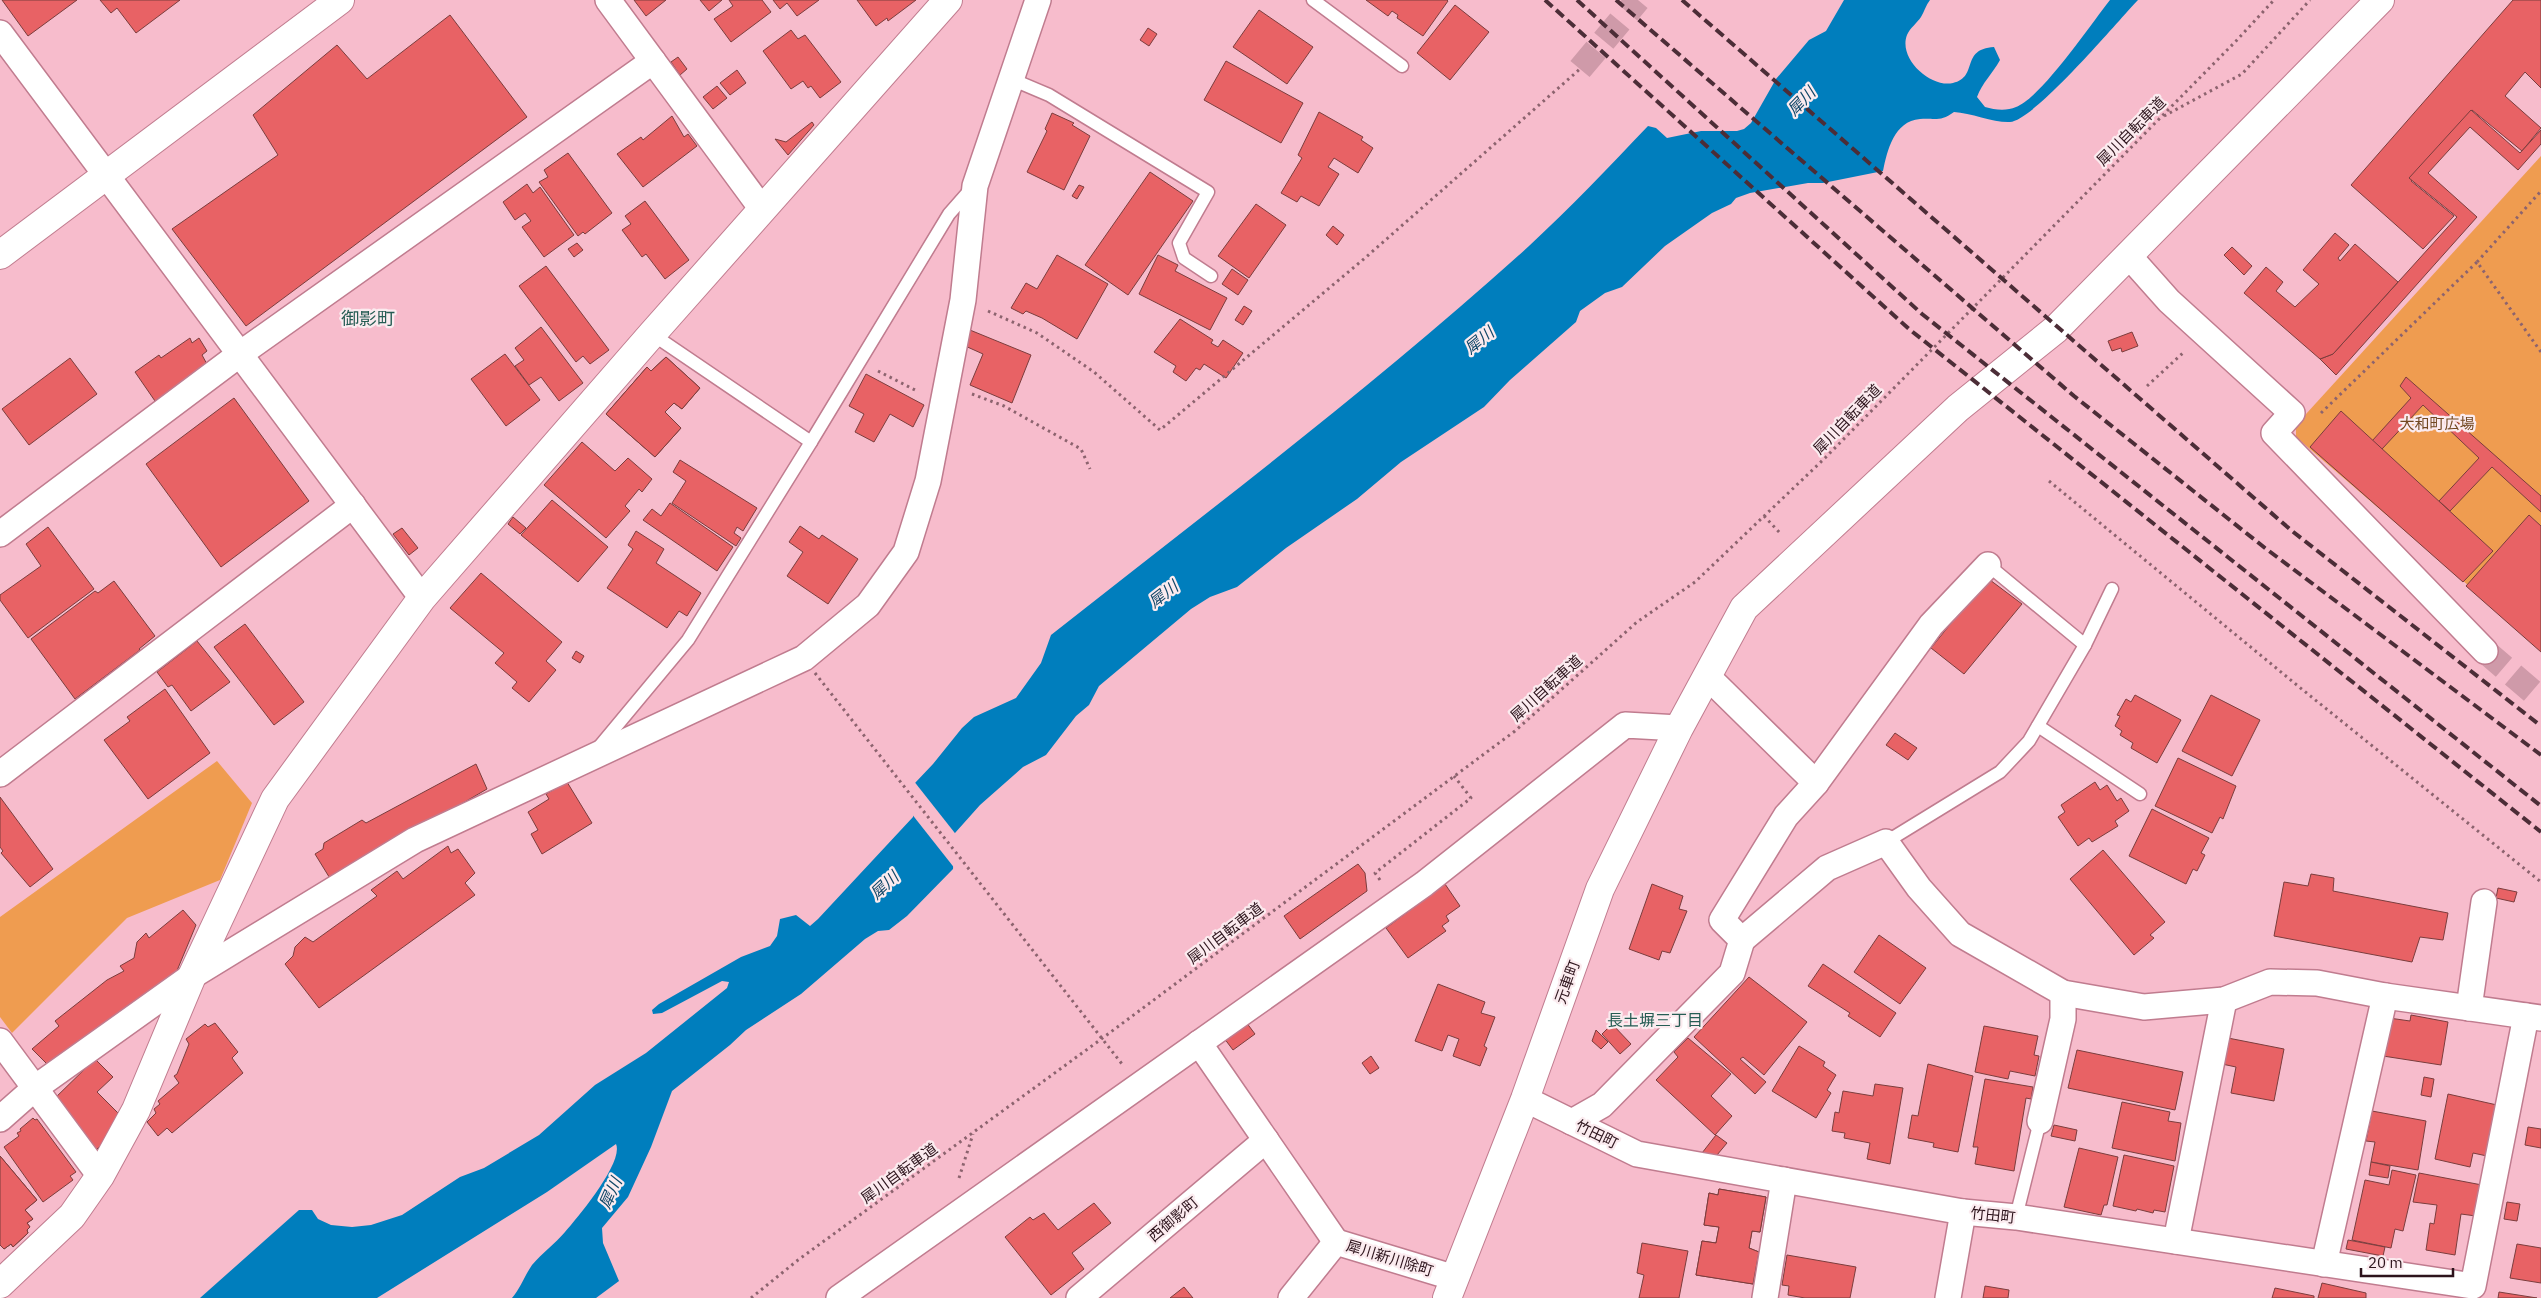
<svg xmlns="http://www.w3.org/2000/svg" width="2541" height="1298" viewBox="0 0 2541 1298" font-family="'IBM Plex Sans','Noto Sans JP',sans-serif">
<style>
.green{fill:#ef9c50}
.water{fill:#007ebd}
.pier{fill:#f7bccc}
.building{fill:#e86265;stroke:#7b3d3d}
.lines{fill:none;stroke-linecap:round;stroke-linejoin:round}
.street-tunnel{stroke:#cf9aa9;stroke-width:25;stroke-dasharray:25 12;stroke-linecap:butt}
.lane-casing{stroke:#c07c8f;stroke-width:15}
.street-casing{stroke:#c07c8f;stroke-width:28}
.secondary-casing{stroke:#c07c8f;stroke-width:30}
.path{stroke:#8c636e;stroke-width:3;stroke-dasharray:2.5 4;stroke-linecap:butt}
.lane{stroke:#fff;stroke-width:12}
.street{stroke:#fff;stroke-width:25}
.secondary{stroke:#fff;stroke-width:28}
.rail{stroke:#4c2d37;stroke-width:4;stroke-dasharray:10 5;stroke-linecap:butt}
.path-bridge{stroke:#8c636e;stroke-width:3;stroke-dasharray:2.5 4;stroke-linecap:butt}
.labels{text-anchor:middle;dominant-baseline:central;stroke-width:4.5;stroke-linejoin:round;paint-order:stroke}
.street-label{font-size:15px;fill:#2d141c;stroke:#fbebef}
.park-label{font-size:15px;fill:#724821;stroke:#fbebef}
.water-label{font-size:16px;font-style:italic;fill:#104667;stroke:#fbebef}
.neighbourhood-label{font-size:16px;fill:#265d54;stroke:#fbebef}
.quarter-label{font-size:18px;fill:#265d54;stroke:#fbebef}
</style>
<rect width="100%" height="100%" fill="#f7bccc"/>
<g class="green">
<path d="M2541 156V648L2296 437V425Z"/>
<path d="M217 761 252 803 220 880 127 918 12 1033 0 1017V917Z"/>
</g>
<path class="water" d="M1844 0H1930C1926 5 1924 12 1921 17 1917 23 1910 28 1907 35 1898 58 1930 88 1953 83 1979 77 1960 49 1994 47L2000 60C1993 73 1982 83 1977 97L1985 107C1995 110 2007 111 2016 107 2041 98 2091 24 2110 0H2138C2117 22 2035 120 2010 122 1995 123 1971 113 1954 112 1940 122 1936 118 1920 119 1894 121 1887 151 1883 171L1823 183H1808L1750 193 1736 198 1731 204 1712 213 1665 246 1622 287 1605 293 1580 311 1576 322 1510 380 1484 407 1401 462 1357 499 1286 548 1237 587 1210 597 1191 609 1099 686 1089 705 1076 716 1046 755 1023 767 980 805 955 833 953 869 907 916 889 930 878 931 865 939 801 994 746 1030 730 1045 672 1091 651 1147 628 1197 602 1228 603 1243 619 1281 596 1298H512C520 1289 525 1275 532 1265 542 1253 555 1244 565 1232 578 1217 624 1162 616 1144L547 1192 377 1298H200L299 1210H312L318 1219 331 1225 352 1227 371 1225 402 1215 460 1177 484 1168 539 1135 595 1085 646 1053 727 988 729 982 722 981 662 1013 653 1014 652 1010 659 1004 741 957 770 946 777 936 780 919 796 915 810 926 818 919 913 817 915 783 933 764 962 728 974 717 1016 698 1041 663 1051 635C1212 508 1377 384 1529 246 1570 208 1609 167 1648 126L1656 128 1667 138 1701 131H1737L1744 129 1751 123 1776 79 1809 40 1826 31Z"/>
<path class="pier" d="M913 780 958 837 956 870 911 813Z"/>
<g class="building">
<path d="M2 0H77L28 36Z"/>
<path d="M100 0H180L136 33 117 8 111 13Z"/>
<path d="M634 0H666L646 16Z"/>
<path d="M700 0H722L709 11Z"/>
<path d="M729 0H762L771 12 731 42 714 19 733 6Z"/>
<path d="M773 0H819L797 16 787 3 780 9Z"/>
<path d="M857 0H916L888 21 887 18 876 26Z"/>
<path d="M1366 0H1447L1448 1 1423 36 1397 18 1398 15 1392 11 1388 16Z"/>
<path d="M2513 0H2541V88L2525 72 2505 96 2541 128 2522 151 2472 110 2411 181 2454 216 2423 249 2351 185Z"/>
<path d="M1455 5 1489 32 1450 80 1417 53Z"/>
<path d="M1259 10 1313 47 1287 84 1233 47Z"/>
<path d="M450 15 527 117 246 326 172 229 278 155 253 115 337 45 367 79Z"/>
<path d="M1148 28 1157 34 1149 46 1140 40Z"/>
<path d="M791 30 798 39 805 35 841 82 820 98 811 86 808 88 803 81 791 89 763 51Z"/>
<path d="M678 57 687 69 680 75 671 62Z"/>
<path d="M1226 61 1303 103 1281 143 1204 100Z"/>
<path d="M737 70 746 83 730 95 720 83Z"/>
<path d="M717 86 727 98 713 109 703 97Z"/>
<path d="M2471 110 2520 153 2541 130V144L2518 170 2470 127 2428 173 2477 217 2336 375 2320 359 2333 354 2457 217 2409 178Z"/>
<path d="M1319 112 1363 137 1361 140 1373 148 1358 173 1334 158 1328 167 1339 174 1319 206 1301 196 1297 202 1281 193 1302 158 1298 155Z"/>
<path d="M1052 113 1074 123 1072 125 1090 136 1064 190 1027 172 1047 131 1045 129Z"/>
<path d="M672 116 684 137 688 134 697 146 643 187 617 154 641 137 643 140Z"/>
<path d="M812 122 814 125 788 155 775 139 786 142Z"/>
<path d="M568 153 612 213 585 234 583 232 578 236 539 182 548 177 544 170Z"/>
<path d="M1150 172 1193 201 1128 295 1085 265Z"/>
<path d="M527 184 533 193 540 187 574 235 544 257 522 227 531 221 525 213 515 220 503 202Z"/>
<path d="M1079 185 1084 187 1077 199 1072 196Z"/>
<path d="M645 201 689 260 665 279 646 254 642 257 622 230 631 224 625 216Z"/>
<path d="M1256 204 1286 225 1249 278 1218 256Z"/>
<path d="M1333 226 1344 235 1337 245 1326 235Z"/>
<path d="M2335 233 2349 245 2338 258 2340 261 2355 244 2398 282 2333 354 2320 359 2244 293 2266 267 2283 282 2276 291 2295 307 2319 284 2303 270Z"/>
<path d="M577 243 583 250 574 257 568 249Z"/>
<path d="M2232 247 2252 266 2244 275 2224 255Z"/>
<path d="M1057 255 1108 284 1077 339 1042 318 1026 311 1023 314 1011 308 1026 283 1037 289Z"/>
<path d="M1158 255 1178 265 1175 271 1227 298 1210 330 1139 294Z"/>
<path d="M546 266 609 350 590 364 583 356 576 362 519 286Z"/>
<path d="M1232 269 1248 280 1238 295 1222 284Z"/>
<path d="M1244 306 1252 311 1243 325 1235 320Z"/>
<path d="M1180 319 1213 340 1211 343 1218 347 1223 340 1243 353 1226 378 1204 364 1200 370 1196 368 1186 381 1173 372 1176 366 1154 352Z"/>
<path d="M541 327 583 383 559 401 541 377 529 385 515 366 524 360 515 348Z"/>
<path d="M965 328 1031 355 1012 403 970 385 983 354 963 345Z"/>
<path d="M2132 332 2138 346 2122 352 2121 348 2112 351 2108 341Z"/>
<path d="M190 338 192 343 199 338 207 351 202 355 208 366 155 401 135 372 159 355 161 358Z"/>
<path d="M505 354 540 400 506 426 471 379Z"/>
<path d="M666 357 700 388 682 409 674 403 665 412 681 428 655 457 606 414 647 367 651 371Z"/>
<path d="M666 357 700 388 682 409 674 403 665 412 681 428 655 457 606 414 647 367 651 371Z"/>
<path d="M70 358 97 394 29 445 2 409Z"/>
<path d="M866 374 924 405 913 427 890 414 874 442 855 432 864 414 849 406Z"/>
<path d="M2406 377 2541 496V512L2492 467 2450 511 2439 501 2479 458 2423 405 2382 449 2372 441 2411 398 2400 386Z"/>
<path d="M234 398 309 501 221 567 146 464Z"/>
<path d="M2341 411 2493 551 2463 582 2310 447Z"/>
<path d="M582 442 615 471 628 458 652 479 642 492 639 489 625 506 630 511 606 538 544 485Z"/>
<path d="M680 460 757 508 743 531 737 527 734 533 741 538 736 546 672 503 686 481 673 472Z"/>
<path d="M552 500 608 547 578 582 521 535Z"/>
<path d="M670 503 733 547 717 571 643 520 652 509 661 516Z"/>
<path d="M2529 515 2541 526V652L2466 586Z"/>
<path d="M513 517 526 528 520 534 508 524Z"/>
<path d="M800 526 819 539 822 535 858 559 828 604 787 576 803 552 789 542Z"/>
<path d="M48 527 94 589 28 638 0 600V595L41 566 26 544Z"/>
<path d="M402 528 418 548 409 555 393 534Z"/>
<path d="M636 531 664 549 656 563 701 593 687 616 679 611 667 628 607 588 633 549 628 545Z"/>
<path d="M481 573 562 642 546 661 556 670 529 702 512 688 517 682 495 663 504 653 450 608Z"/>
<path d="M1990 580 2022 604 1964 674 1931 648 1982 585 1985 587Z"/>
<path d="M114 581 155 636 139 649 140 650 75 699 31 639 95 591 98 593Z"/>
<path d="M245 624 304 702 274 725 214 647Z"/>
<path d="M197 641 230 682 191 711 172 685 168 687 157 672Z"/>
<path d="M576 651 584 656 580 663 572 658Z"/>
<path d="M165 689 210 753 148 799 104 740 130 721 127 717Z"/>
<path d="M2135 695 2181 720 2157 763 2131 748 2133 743 2120 735 2122 731 2115 726 2120 716 2117 715 2126 699 2131 702Z"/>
<path d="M2211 695 2260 720 2232 776 2182 751Z"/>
<path d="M1895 733 1917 748 1908 760 1886 745Z"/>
<path d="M2178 758 2236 786 2223 819 2220 817 2212 833 2155 806Z"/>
<path d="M476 764 487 789 331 880 315 854 323 849 324 843 362 820 366 823Z"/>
<path d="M567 782 592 823 542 854 531 834 538 830 528 812 549 799 546 794Z"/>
<path d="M2095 782 2100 790 2107 785 2117 801 2121 798 2129 811 2115 821 2118 826 2092 842 2089 838 2078 846 2058 817 2065 812 2061 805Z"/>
<path d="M0 797 53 869 30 887 1 853 3 851 0 847Z"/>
<path d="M2152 809 2209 838 2201 853 2205 855 2197 871 2193 869 2186 884 2129 856Z"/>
<path d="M448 846 451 853 458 849 475 873 465 883 475 895 319 1008 285 964 293 956 295 947 305 937 313 942 377 896 371 890 397 871 403 879Z"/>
<path d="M2103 850 2165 922 2150 935 2154 938 2134 955 2070 879Z"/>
<path d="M1358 864 1365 873 1367 891 1300 939 1284 916Z"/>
<path d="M2311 874 2334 878 2333 891 2448 913 2443 940 2420 937 2412 962 2274 936 2284 882 2308 886Z"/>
<path d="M1445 884 1460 906 1446 916 1449 921 1442 926 1446 931 1408 958 1386 928Z"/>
<path d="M1652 884 1683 896 1679 909 1687 911 1670 953 1662 951 1659 960 1629 949Z"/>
<path d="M2498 888 2517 892 2514 902 2496 898Z"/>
<path d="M183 910 196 925 176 973 48 1065 32 1049 59 1026 55 1021 107 980 124 971 120 966 134 958 137 942 146 933 149 938Z"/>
<path d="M1879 935 1926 968 1900 1004 1854 972Z"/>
<path d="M1823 964 1896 1013 1880 1037 1848 1016 1850 1013 1808 986Z"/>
<path d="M1749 977 1807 1022 1764 1075 1743 1057 1740 1059 1766 1082 1755 1094 1694 1037Z"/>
<path d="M1438 984 1485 1002 1481 1013 1495 1017 1484 1046 1487 1048 1480 1066 1453 1056 1459 1039 1448 1035 1442 1051 1415 1041Z"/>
<path d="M2411 1015 2448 1022 2441 1065 2383 1056 2389 1018 2410 1021Z"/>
<path d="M1246 1022 1255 1034 1233 1050 1224 1038Z"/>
<path d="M215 1023 238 1052 232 1058 243 1073 172 1133 167 1128 158 1136 147 1122 156 1113 154 1109 160 1104 158 1101 179 1083 174 1076 177 1074 189 1044 186 1039 205 1024 208 1027Z"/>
<path d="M1612 1024 1631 1044 1620 1054 1602 1034Z"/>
<path d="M1984 1026 2038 1036 2034 1055 2039 1056 2035 1076 2010 1071 2008 1079 1975 1072Z"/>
<path d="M1596 1030 1608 1042 1601 1049 1592 1041Z"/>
<path d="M1688 1038 1731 1074 1711 1096 1732 1116 1715 1135 1656 1080 1678 1057 1674 1052Z"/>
<path d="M2228 1038 2284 1049 2274 1101 2231 1093 2236 1067 2222 1064Z"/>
<path d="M1799 1046 1825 1062 1823 1066 1836 1075 1827 1090 1831 1093 1816 1118 1772 1091Z"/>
<path d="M2077 1050 2183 1072 2175 1110 2068 1088Z"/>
<path d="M1371 1056 1379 1068 1370 1074 1362 1063Z"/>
<path d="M95 1059 113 1077 97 1092 118 1113 107 1139 95 1151 52 1101Z"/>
<path d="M1928 1064 1973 1076 1958 1152 1933 1147 1934 1143 1908 1138 1912 1115 1918 1116Z"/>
<path d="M2424 1077 2434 1079 2431 1097 2421 1095Z"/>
<path d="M1985 1079 2033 1087 2031 1099 2026 1098 2014 1171 1975 1164 1978 1147H1973Z"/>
<path d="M1875 1084 1903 1088 1890 1164 1867 1159 1870 1143 1844 1138 1845 1133 1832 1131 1835 1112 1839 1113 1843 1091 1873 1096Z"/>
<path d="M2448 1094 2497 1105 2487 1156 2473 1153 2470 1167 2435 1159Z"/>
<path d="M2122 1102 2170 1112 2168 1121 2181 1123 2175 1161 2112 1148Z"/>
<path d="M2372 1111 2426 1121 2418 1170 2371 1162 2375 1142 2366 1141Z"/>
<path d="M33 1118 35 1120 37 1119 76 1172 70 1176 73 1180 43 1202 4 1147 19 1136 17 1133 21 1131 20 1129Z"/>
<path d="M2054 1125 2077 1130 2075 1141 2051 1136Z"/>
<path d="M2528 1127 2541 1129V1148L2525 1145Z"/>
<path d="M1716 1135 1727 1143 1717 1155 1702 1153Z"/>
<path d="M2079 1148 2118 1157 2107 1205H2104L2101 1215 2064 1207Z"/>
<path d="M2124 1155 2174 1166 2165 1212 2154 1210 2153 1213 2137 1209 2136 1211 2113 1206Z"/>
<path d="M0 1156 37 1200 25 1210 33 1219 27 1223 30 1227 27 1230 28 1233 13 1247 11 1244 4 1249 0 1245Z"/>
<path d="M0 1156 37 1200 25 1210 33 1219 27 1223 30 1227 27 1230 28 1233 13 1247 11 1244 4 1249 0 1245Z"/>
<path d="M2371 1162 2390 1166 2388 1178 2369 1175Z"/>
<path d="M2392 1170 2416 1175 2403 1231 2395 1229 2391 1248 2352 1240 2365 1180 2389 1185Z"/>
<path d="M2419 1173 2482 1185 2476 1216 2461 1214 2455 1255 2426 1250 2430 1223 2434 1224 2437 1205 2413 1202Z"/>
<path d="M1719 1189 1766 1197 1760 1232 1752 1231 1749 1248 1759 1252 1753 1284 1696 1275 1702 1241 1716 1243 1719 1227 1704 1225 1709 1193 1718 1195Z"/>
<path d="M1719 1189 1766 1197 1760 1232 1752 1231 1749 1248 1759 1252 1753 1284 1696 1275 1702 1241 1716 1243 1719 1227 1704 1225 1709 1193 1718 1195Z"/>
<path d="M2507 1202 2520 1204 2517 1221 2504 1219Z"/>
<path d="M1094 1203 1111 1223 1072 1253 1084 1269 1051 1295 1005 1237 1030 1217 1033 1220 1044 1213 1058 1230Z"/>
<path d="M2348 1240 2385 1247 2383 1256 2346 1249Z"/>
<path d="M1642 1243 1688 1251 1679 1298H1639L1644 1275 1637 1273Z"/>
<path d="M2517 1244 2541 1248V1283L2510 1278Z"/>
<path d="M1787 1255 1856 1267 1850 1298H1805L1788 1295 1789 1286 1782 1285Z"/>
<path d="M2322 1283 2366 1293V1298H2318Z"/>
<path d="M1985 1286 2009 1290 2008 1298H1983Z"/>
<path d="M1184 1287 1193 1298H1170Z"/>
<path d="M2275 1288 2314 1296V1298H2272Z"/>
<path d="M2499 1292 2537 1298H2498Z"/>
</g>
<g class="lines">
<g class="street-tunnel">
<path d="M1580 69 1638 0"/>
<path d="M2485 651 2541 699"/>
</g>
<defs>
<g id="lane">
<path d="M1313 0 1402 66"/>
<path d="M1011 79 1049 95 1208 192 1179 243 1184 258 1211 276"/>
<path d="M811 442 949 214 971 189"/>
<path d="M1988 565 2085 645"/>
<path d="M2038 726 2140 794"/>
<path d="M599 747 688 640 811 442 652 334"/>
<path d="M1886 842 2000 772 2029 741 2085 645 2112 589"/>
<path d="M2016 1217 2040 1121"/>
</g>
<g id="street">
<path d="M608 0 762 209"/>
<path d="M0 33 422 598"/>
<path d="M2128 255 2169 301 2292 413 2274 433 2485 651"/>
<path d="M0 534 240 354 653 61"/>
<path d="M1707 676 1816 783"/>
<path d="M0 774 353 505"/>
<path d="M1742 940 1827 868 1886 842 1919 888 1960 934 2063 993 2144 1007 2224 1000 2270 982 2317 983 2385 996 2541 1018"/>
<path d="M2469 1008 2484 902"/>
<path d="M0 1041 100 1176"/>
<path d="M1199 1043 1336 1242"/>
<path d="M1525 1099 1637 1154 1963 1212 2016 1217 2473 1286 2526 1016"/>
<path d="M0 1119 35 1088 192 976 415 840 804 658 868 605 906 552 928 481 963 300 975 186 1038 0"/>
<path d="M2040 1121 2063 1019V993"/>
<path d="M1572 1122 1602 1105 1732 973 1742 940 1722 920 1786 816 1816 783 1931 625 1988 565"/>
<path d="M2176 1241 2224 1000"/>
<path d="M2324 1264 2385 996"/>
<path d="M839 1298 1424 884 1625 725 1679 728"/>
<path d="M1079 1298 1266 1140"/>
<path d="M1291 1298 1336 1242 1455 1278"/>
<path d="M1765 1298 1784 1180"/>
<path d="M1948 1298 1963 1212"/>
</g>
<g id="secondary">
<path d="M0 255 340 0"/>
<path d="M0 1284 72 1216 100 1176 136 1110 192 976 275 799 422 598 652 334 948 0"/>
<path d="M1447 1298 1525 1099 1600 889 1679 728 1744 608 1958 408 2056 329 2380 0"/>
</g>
</defs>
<use href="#lane" class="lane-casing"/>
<use href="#street" class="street-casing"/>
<use href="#secondary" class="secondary-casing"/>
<g class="path">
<path d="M2164 116 2242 74 2310 0"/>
<path d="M2477 262 2541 191"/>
<path d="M988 311 1037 333 1094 372 1160 430 1365 258 1580 69"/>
<path d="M878 371 917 391"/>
<path d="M2147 386 2184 352"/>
<path d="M972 394 1004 406 1081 449 1090 469"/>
<path d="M2321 413 2477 262 2541 352"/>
<path d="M2049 481 2298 686 2541 882"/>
<path d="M1764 516 1780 533"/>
<path d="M1380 880 1375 873 1471 798 1454 776"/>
<path d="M959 1178 973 1134"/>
<path d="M751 1298 798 1260 1100 1040 1515 731 1637 622 1695 582 1826 457 2236 41 2274 0"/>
</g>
<use href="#lane" class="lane"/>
<use href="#street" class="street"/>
<use href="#secondary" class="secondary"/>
<g class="rail">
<path d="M1545 0 1909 329 2541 832"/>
<path d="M1577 0 1922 314 2541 806"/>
<path d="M1616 0 2074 396 2265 548 2541 755"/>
<path d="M1682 0 2292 531 2541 726"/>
</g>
<path class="path-bridge" d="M815 673 1122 1064"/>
</g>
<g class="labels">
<g class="street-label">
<text transform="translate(2131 131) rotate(-45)">犀川自転車道</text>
<text transform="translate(1847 419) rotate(-46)">犀川自転車道</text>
<text transform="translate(1546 688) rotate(-42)">犀川自転車道</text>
<text transform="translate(1225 933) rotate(-37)">犀川自転車道</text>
<text transform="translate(1567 982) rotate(-70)">元車町</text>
<text transform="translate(1597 1134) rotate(26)">竹田町</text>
<text transform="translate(899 1173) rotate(-36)">犀川自転車道</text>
<text transform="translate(1993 1215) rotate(6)">竹田町</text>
<text transform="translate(1173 1219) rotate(-40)">西御影町</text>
<text transform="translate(1390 1258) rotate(17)">犀川新川除町</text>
</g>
<g class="park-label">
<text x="2437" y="423">大和町広場</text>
</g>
<g class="water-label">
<text transform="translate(1801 101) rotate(-46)">犀川</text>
<text transform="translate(1479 340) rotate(-39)">犀川</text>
<text transform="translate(1163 594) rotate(-38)">犀川</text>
<text transform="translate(884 885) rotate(-43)">犀川</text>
<text transform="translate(610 1193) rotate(-66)">犀川</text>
</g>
<g class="neighbourhood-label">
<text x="1655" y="1020">長土塀三丁目</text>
</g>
<g class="quarter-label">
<text x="368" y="318">御影町</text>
</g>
</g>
<path d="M2361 1268v8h92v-8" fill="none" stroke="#2d141c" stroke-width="2.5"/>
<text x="2368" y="1268" font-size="15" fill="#2d141c" stroke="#fbebef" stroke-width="4" paint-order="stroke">20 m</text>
</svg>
